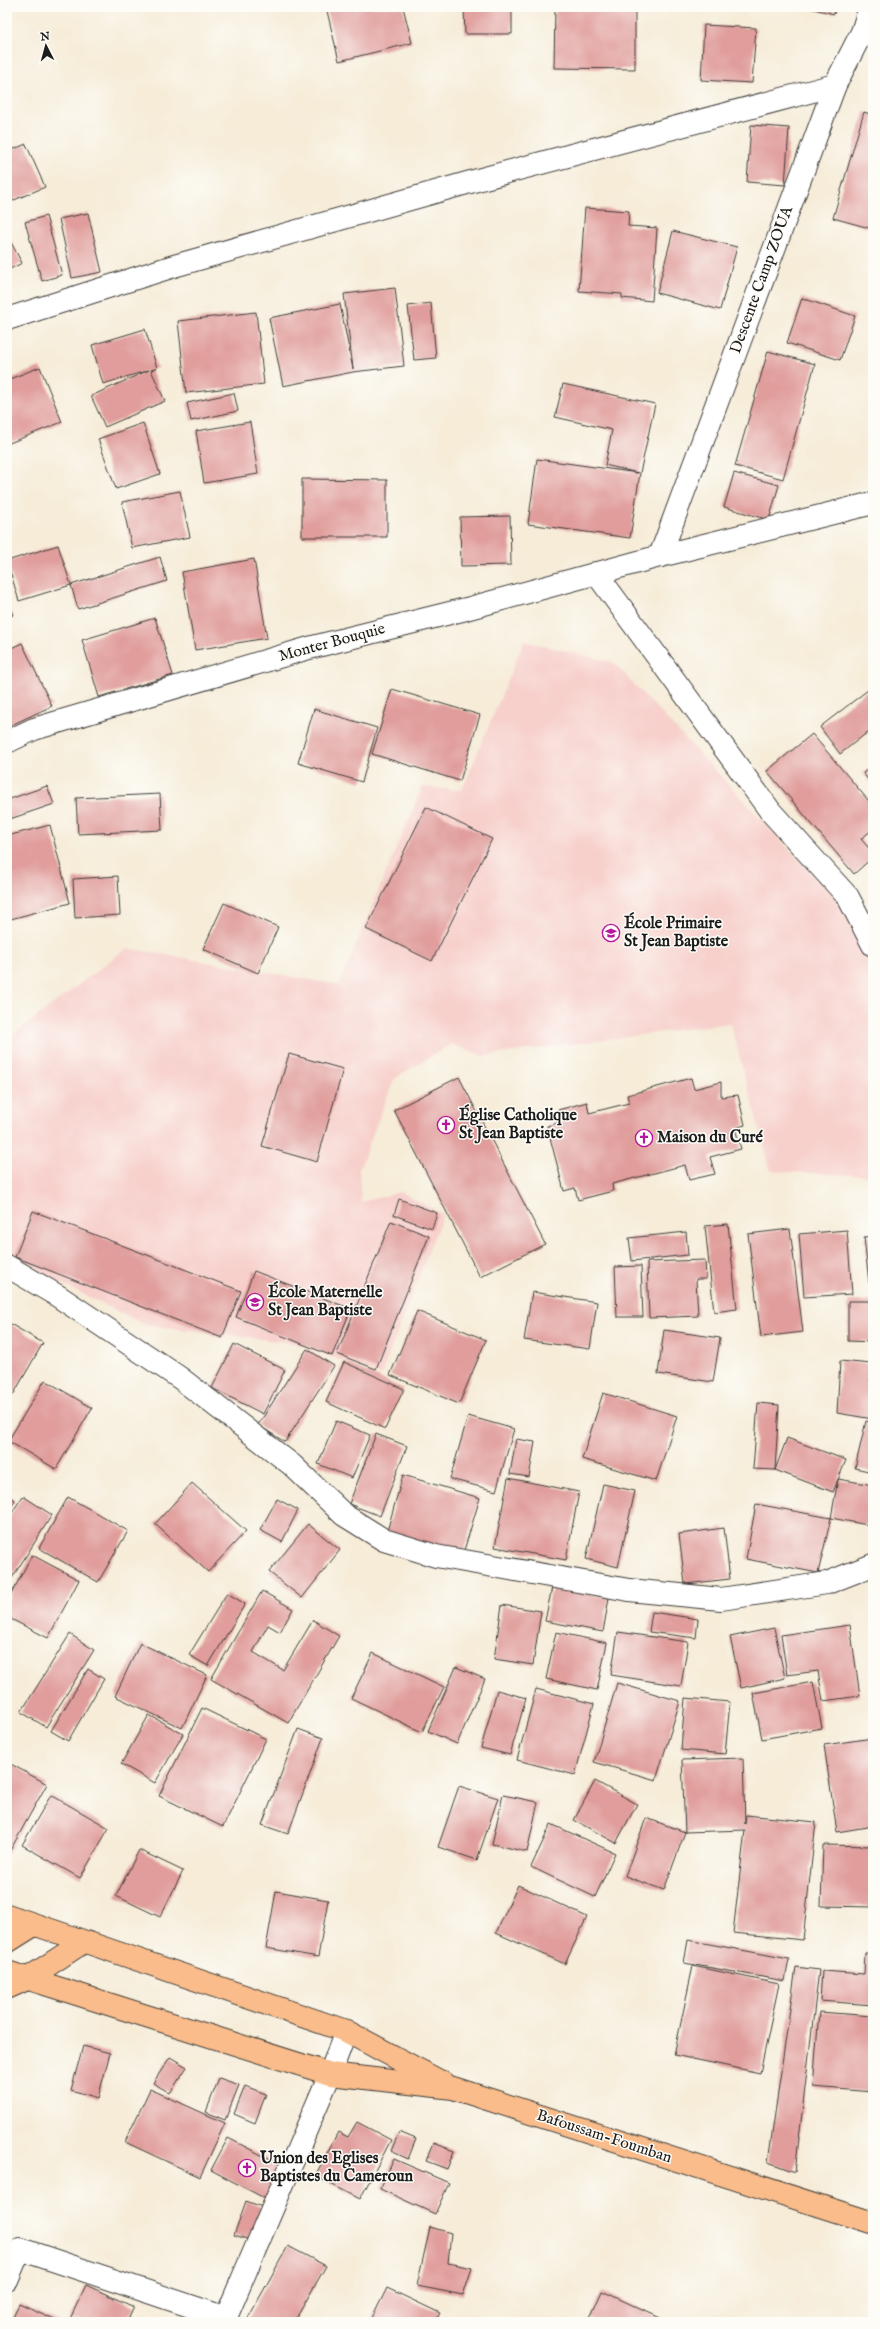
<svg xmlns="http://www.w3.org/2000/svg" width="880" height="2329" viewBox="0 0 880 2329" font-family="'IM FELL English',serif">
<style>
.built{fill:#f7d0cc}
.building{fill:#e09d9b}
.lines{fill:none;stroke-linecap:round;stroke-linejoin:round}
.street-casing{stroke:#3d3b38;stroke-width:24}
.primary-casing{stroke:#3d3b38;stroke-width:24}
.highway-casing{stroke:#3d3b38;stroke-width:24}
.street{stroke:#fff;stroke-width:22}
.primary{stroke:#f9bc8a;stroke-width:22}
.highway{stroke:#f9bc8a;stroke-width:22}
.labels{text-anchor:middle;dominant-baseline:central;stroke-width:3;stroke-linejoin:round;paint-order:stroke}
.street-label{font-size:16px;fill:#1c1c1c;stroke:#fdfcf7}
.poi-label{font-size:16px;font-weight:bold;fill:#1c1c1c;stroke:#fdfcf7;text-anchor:start}
</style>
<rect width="100%" height="100%" fill="#fdfcf7"/>
<filter id="ink" filterUnits="userSpaceOnUse"><feTurbulence type="fractalNoise" baseFrequency=".025" numOctaves="2"/><feDisplacementMap in="SourceGraphic" scale="8" xChannelSelector="R" yChannelSelector="G"/><feConvolveMatrix kernelMatrix="1 2 1 2 8 2 1 2 1" color-interpolation-filters="sRGB"/></filter>
<filter id="wash" filterUnits="userSpaceOnUse"><feTurbulence type="fractalNoise" baseFrequency=".012" numOctaves="4" result="noise"/><feDisplacementMap in="SourceGraphic" scale="16" xChannelSelector="R" yChannelSelector="G"/><feGaussianBlur stdDeviation="0.9" result="paint"/><feColorMatrix in="noise" values="0 0 0 0 0 0 0 0 0 0 0 0 0 0 0 0 0 1.4 0 .05"/><feComposite in="paint" operator="in"/></filter>
<g filter="url(#wash)">
<rect width="100%" height="100%" fill="#f6ecd8"/>
<path class="built" d="M524 641 613 662 855 919 873 957V1176L771 1171 730 1023 484 1056 451 1044 394 1079 359 1170 361 1202 401 1192 443 1214 381 1375 294 1343 146 1325 7 1257V1039L127 948 339 985 422 787 462 790Z"/>
<g id="blocks">
<g class="building">
<path d="M326 7H403L412 43 339 61Z"/>
<path d="M806 7H836L834 14Z"/>
<path d="M555 8 635 9V69L554 68Z"/>
<path d="M464 9H512V34H465Z"/>
<path d="M704 25 756 28 752 83 701 80Z"/>
<path d="M864 112 873 115V229L833 218Z"/>
<path d="M751 125 789 128 785 185 747 182Z"/>
<path d="M26 144 45 187 7 203V152Z"/>
<path d="M585 208 629 211 628 226 657 228 652 301 622 298V294L579 291Z"/>
<path d="M88 213 102 272 72 278 59 219Z"/>
<path d="M46 216 62 275 42 281 25 222Z"/>
<path d="M673 231 737 247 720 310 657 293Z"/>
<path d="M7 235 22 263 8 270 7 267Z"/>
<path d="M395 288 404 366 353 372 283 386 269 318 340 304 353 369 344 294Z"/>
<path d="M802 298 855 316 840 360 787 343Z"/>
<path d="M431 303 436 358 414 360 408 306Z"/>
<path d="M256 312 264 384 186 393 178 321Z"/>
<path d="M145 329 157 368 151 370 165 401 105 427 91 396 149 370 103 384 92 345Z"/>
<path d="M768 351 815 364 783 479 735 466Z"/>
<path d="M40 367 62 422 7 444V380Z"/>
<path d="M563 384 655 404 640 473 630 538 528 524 537 459 638 473 605 465 612 430 555 417Z"/>
<path d="M234 393 238 411 191 421 187 403Z"/>
<path d="M250 422 258 474 204 483 196 431Z"/>
<path d="M143 423 160 474 116 489 98 439Z"/>
<path d="M734 473 779 485 769 520 724 507Z"/>
<path d="M302 479 387 480V537H302Z"/>
<path d="M180 491 190 537 132 548 122 502Z"/>
<path d="M510 516 511 565 461 566 460 517Z"/>
<path d="M58 545 71 585 19 601 7 561Z"/>
<path d="M160 557 167 581 78 609 71 585Z"/>
<path d="M254 559 267 638 195 650 182 572Z"/>
<path d="M7 602 13 615 7 617Z"/>
<path d="M155 618 173 675 99 697 82 640Z"/>
<path d="M22 643 52 706 7 727V650Z"/>
<path d="M873 686V728L840 754 820 727Z"/>
<path d="M392 689 480 715 460 781 372 754Z"/>
<path d="M314 709 377 728 362 782 298 763Z"/>
<path d="M812 734 873 806V829L861 839 873 853V857L854 874 767 771Z"/>
<path d="M873 765V786L863 773Z"/>
<path d="M47 786 54 804 7 820V800Z"/>
<path d="M160 794 162 830 78 834 76 798Z"/>
<path d="M426 807 492 839 432 961 366 929Z"/>
<path d="M50 825 70 903 7 920V836Z"/>
<path d="M118 876 120 915 75 918 73 879Z"/>
<path d="M224 903 278 927 258 973 203 949Z"/>
<path d="M289 1054 343 1069 317 1162 262 1146Z"/>
<path d="M459 1077 545 1244 480 1277 394 1110Z"/>
<path d="M691 1078 694 1089 721 1082V1097L738 1095 745 1125 735 1128 741 1149 710 1157 715 1174 689 1180 685 1165 612 1184 613 1191 578 1200 575 1188 564 1191 547 1126 561 1122 558 1110 587 1102 589 1113 629 1103 627 1095Z"/>
<path d="M399 1199 437 1213 432 1229 394 1215Z"/>
<path d="M33 1211 241 1291 222 1338 15 1257Z"/>
<path d="M391 1221 429 1236 376 1369 337 1354Z"/>
<path d="M728 1224 737 1309 714 1312 705 1226Z"/>
<path d="M790 1229 803 1332 761 1337 748 1234Z"/>
<path d="M847 1230 852 1294 804 1297 799 1234Z"/>
<path d="M686 1232 688 1255 632 1261 629 1238Z"/>
<path d="M873 1236V1283H869L864 1237Z"/>
<path d="M705 1260 706 1279H696L698 1316 649 1318 647 1262Z"/>
<path d="M641 1266 643 1317H617L615 1267Z"/>
<path d="M254 1271 351 1309 332 1356 236 1317Z"/>
<path d="M532 1292 597 1302 590 1349 524 1340Z"/>
<path d="M848 1301H873V1342L848 1341Z"/>
<path d="M417 1311 486 1340 459 1404 390 1375Z"/>
<path d="M7 1322 43 1343 13 1395 7 1392Z"/>
<path d="M664 1330 720 1338 713 1382 658 1374Z"/>
<path d="M234 1344 285 1370 263 1414 212 1388Z"/>
<path d="M307 1349 334 1366 285 1442 258 1425Z"/>
<path d="M840 1361 872 1364 870 1382H873V1419L837 1413Z"/>
<path d="M344 1362 404 1389 385 1429 326 1402Z"/>
<path d="M45 1380 92 1408 56 1469 8 1441Z"/>
<path d="M603 1393 677 1416 656 1481 582 1459Z"/>
<path d="M758 1403 779 1405 775 1470 753 1469Z"/>
<path d="M468 1416 514 1429 496 1491 450 1479Z"/>
<path d="M336 1421 370 1435 352 1478 318 1464Z"/>
<path d="M866 1421 873 1423V1472L855 1468Z"/>
<path d="M376 1434 407 1446 380 1516 349 1504Z"/>
<path d="M787 1438 846 1460 833 1492 775 1470Z"/>
<path d="M516 1439 535 1442 529 1477 510 1474Z"/>
<path d="M403 1475 480 1498 462 1557 386 1535Z"/>
<path d="M508 1478 579 1492 566 1560 495 1547Z"/>
<path d="M838 1479 873 1485V1526L831 1518Z"/>
<path d="M192 1483 246 1531 208 1572 155 1524Z"/>
<path d="M603 1484 635 1491 618 1567 586 1559Z"/>
<path d="M7 1495 15 1500 7 1514Z"/>
<path d="M23 1496 52 1515 7 1586V1520Z"/>
<path d="M68 1497 128 1531 98 1582 39 1548Z"/>
<path d="M277 1499 298 1510 282 1542 260 1530Z"/>
<path d="M756 1504 831 1518 818 1573 746 1559Z"/>
<path d="M308 1524 340 1550 302 1598 269 1572Z"/>
<path d="M724 1528 730 1579 685 1584 679 1534Z"/>
<path d="M32 1555 79 1580 48 1638 7 1617V1602Z"/>
<path d="M552 1587 609 1598 603 1632 545 1621Z"/>
<path d="M262 1591 293 1609 280 1632 268 1625 253 1652 283 1670 313 1620 339 1636 288 1723 211 1679Z"/>
<path d="M227 1593 245 1604 208 1666 189 1655Z"/>
<path d="M502 1605 541 1611 533 1665 494 1659Z"/>
<path d="M652 1612 698 1619 696 1638 649 1632Z"/>
<path d="M850 1625 860 1696 823 1701 818 1671 787 1675 781 1635Z"/>
<path d="M774 1628 785 1678 741 1688 730 1637Z"/>
<path d="M556 1632 607 1643 597 1690 546 1679Z"/>
<path d="M618 1632 688 1642 681 1686 611 1675Z"/>
<path d="M70 1634 94 1650 46 1727 21 1712Z"/>
<path d="M140 1643 207 1675 182 1728 115 1696Z"/>
<path d="M373 1653 444 1687 422 1732 351 1698Z"/>
<path d="M456 1667 485 1679 457 1744 428 1731Z"/>
<path d="M88 1669 104 1679 68 1741 51 1731Z"/>
<path d="M813 1682 822 1728 762 1739 753 1693Z"/>
<path d="M617 1683 680 1701 656 1780 594 1762Z"/>
<path d="M536 1689 594 1704 575 1775 517 1760Z"/>
<path d="M497 1690 526 1698 510 1755 481 1748Z"/>
<path d="M685 1698 730 1702 725 1754 681 1750Z"/>
<path d="M202 1708 266 1739 223 1827 159 1796Z"/>
<path d="M149 1715 183 1734 155 1783 121 1764Z"/>
<path d="M298 1729 323 1738 288 1834 262 1825Z"/>
<path d="M873 1738V1826L837 1832 824 1745Z"/>
<path d="M743 1758 745 1824 746 1815 816 1822 803 1940 733 1933 745 1830 685 1832 682 1760Z"/>
<path d="M7 1762 47 1784 7 1856Z"/>
<path d="M595 1781 637 1804 616 1843 574 1820Z"/>
<path d="M459 1786 498 1798 477 1860 438 1847Z"/>
<path d="M51 1795 109 1828 80 1878 22 1845Z"/>
<path d="M503 1795 538 1802 527 1852 492 1844Z"/>
<path d="M646 1818 685 1832 664 1890 625 1876Z"/>
<path d="M551 1824 615 1853 595 1897 531 1867Z"/>
<path d="M823 1845 873 1846V1907L821 1906Z"/>
<path d="M139 1850 183 1871 160 1917 116 1896Z"/>
<path d="M518 1885 587 1917 565 1964 496 1933Z"/>
<path d="M276 1891 328 1900 318 1957 266 1948Z"/>
<path d="M688 1940 789 1959 785 1981 684 1963Z"/>
<path d="M865 1953H873V2005L820 2001 822 1971 864 1974Z"/>
<path d="M693 1966 779 1984 760 2073 674 2055Z"/>
<path d="M796 1967 819 1970 795 2172 768 2162Z"/>
<path d="M819 2012 873 2016V2092L813 2087Z"/>
<path d="M83 2046 110 2053 98 2098 71 2090Z"/>
<path d="M170 2057 187 2067 170 2093 153 2083Z"/>
<path d="M219 2078 239 2085 225 2120 206 2112Z"/>
<path d="M245 2086 266 2094 255 2123 234 2114Z"/>
<path d="M150 2089 225 2123 200 2177 125 2142Z"/>
<path d="M357 2122 391 2140 360 2199 315 2176 338 2132 348 2137Z"/>
<path d="M399 2132 416 2139 408 2159 391 2151Z"/>
<path d="M228 2138 283 2166 266 2199 211 2170Z"/>
<path d="M434 2143 454 2151 447 2169 426 2161Z"/>
<path d="M394 2159 449 2183 435 2214 380 2189Z"/>
<path d="M246 2201 265 2208 253 2241 234 2235Z"/>
<path d="M430 2227 451 2233 448 2263 472 2268 463 2295 417 2286Z"/>
<path d="M288 2246 326 2266 294 2322H246Z"/>
<path d="M86 2285 134 2307 127 2322 69 2321Z"/>
<path d="M387 2288 440 2313 435 2322H370Z"/>
<path d="M602 2291 669 2322H600L590 2318Z"/>
<path d="M19 2304 59 2322H11Z"/>
</g>
</g>
</g>
<g filter="url(#ink)">
<use href="#blocks" fill-opacity="0" stroke="#3d3b38" stroke-width="1"/>
<g class="lines">
<defs>
<g id="street">
<path d="M7 319 174 266 481 179 835 85"/>
<path d="M660 556 835 85 862 32 870 7"/>
<path d="M596 573 771 812 848 897 873 945"/>
<path d="M7 742 34 729 309 648 466 609 660 556 873 503"/>
<path d="M7 1266 58 1296 180 1378 292 1465 344 1515 384 1540 436 1556 629 1590 721 1599 827 1583 873 1565"/>
<path d="M7 2280 20 2249 226 2318"/>
<path d="M224 2322 330 2074 346 2031"/>
</g>
<g id="primary">
<path d="M7 1942 34 1925"/>
<path d="M7 1988 27 1979 82 1943"/>
</g>
<g id="highway">
<path d="M7 1915 346 2031 443 2083"/>
<path d="M7 1972 330 2074 453 2088 873 2223"/>
</g>
</defs>
<use href="#street" class="street-casing"/>
<use href="#primary" class="primary-casing"/>
<use href="#highway" class="highway-casing"/>
<use href="#street" class="street"/>
<use href="#primary" class="primary"/>
<use href="#highway" class="highway"/>
</g>
</g>
<defs>
<symbol id="school-ring" viewBox="-11 -11 22 22"><circle r="9.5" fill="#fdfcf7" stroke="#b5179e" stroke-width="1.5"/><path d="M0-5L7-2L0 1L-7-2ZM-4 1L0 2.5L4 1V4Q0 6-4 4Z" fill="#b5179e"/></symbol>
<symbol id="church-ring" viewBox="-11 -11 22 22"><circle r="9.5" fill="#fdfcf7" stroke="#b5179e" stroke-width="1.5"/><path d="M-1.2-6h2.4v3.5h3.3v2.4h-3.3V6h-2.4V-.1h-3.3v-2.4h3.3Z" fill="#b5179e"/></symbol>
</defs>
<g fill-rule="evenodd">
<use href="#school-ring" x="601" y="923" width="20" height="20"/>
<use href="#church-ring" x="436" y="1115" width="20" height="20"/>
<use href="#church-ring" x="634" y="1128" width="20" height="20"/>
<use href="#school-ring" x="245" y="1292" width="20" height="20"/>
<use href="#church-ring" x="237" y="2158" width="20" height="20"/>
</g>
<g class="labels">
<g class="street-label">
<text transform="translate(762 280) rotate(-70)">Descente Camp ZOUA</text>
<text transform="translate(332 643) rotate(-15)">Monter Bouquie</text>
<text transform="translate(604 2137) rotate(18)">Bafoussam-Foumban</text>
</g>
<g class="poi-label">
<text x="624" y="924">École Primaire<tspan x="624" dy="18">St Jean Baptiste</tspan></text>
<text x="459" y="1116">Église Catholique<tspan x="459" dy="18">St Jean Baptiste</tspan></text>
<text x="657" y="1138">Maison du Curé</text>
<text x="268" y="1293">École Maternelle<tspan x="268" dy="18">St Jean Baptiste</tspan></text>
<text x="260" y="2159">Union des Eglises<tspan x="260" dy="18">Baptistes du Cameroun</tspan></text>
</g>
</g>
<rect width="880" height="2329" fill="none" stroke="#fdfcf7" stroke-width="24"/>
<g transform="translate(46 46) rotate(354)" stroke="#fdfcf7" stroke-width="3" paint-order="stroke">
<path d="M0-3L7 15L0 10L-7 15Z" fill="#1c1c1c"/>
<text y="-6" font-size="11" font-weight="bold" text-anchor="middle" fill="#1c1c1c">N</text>
</g>
</svg>
